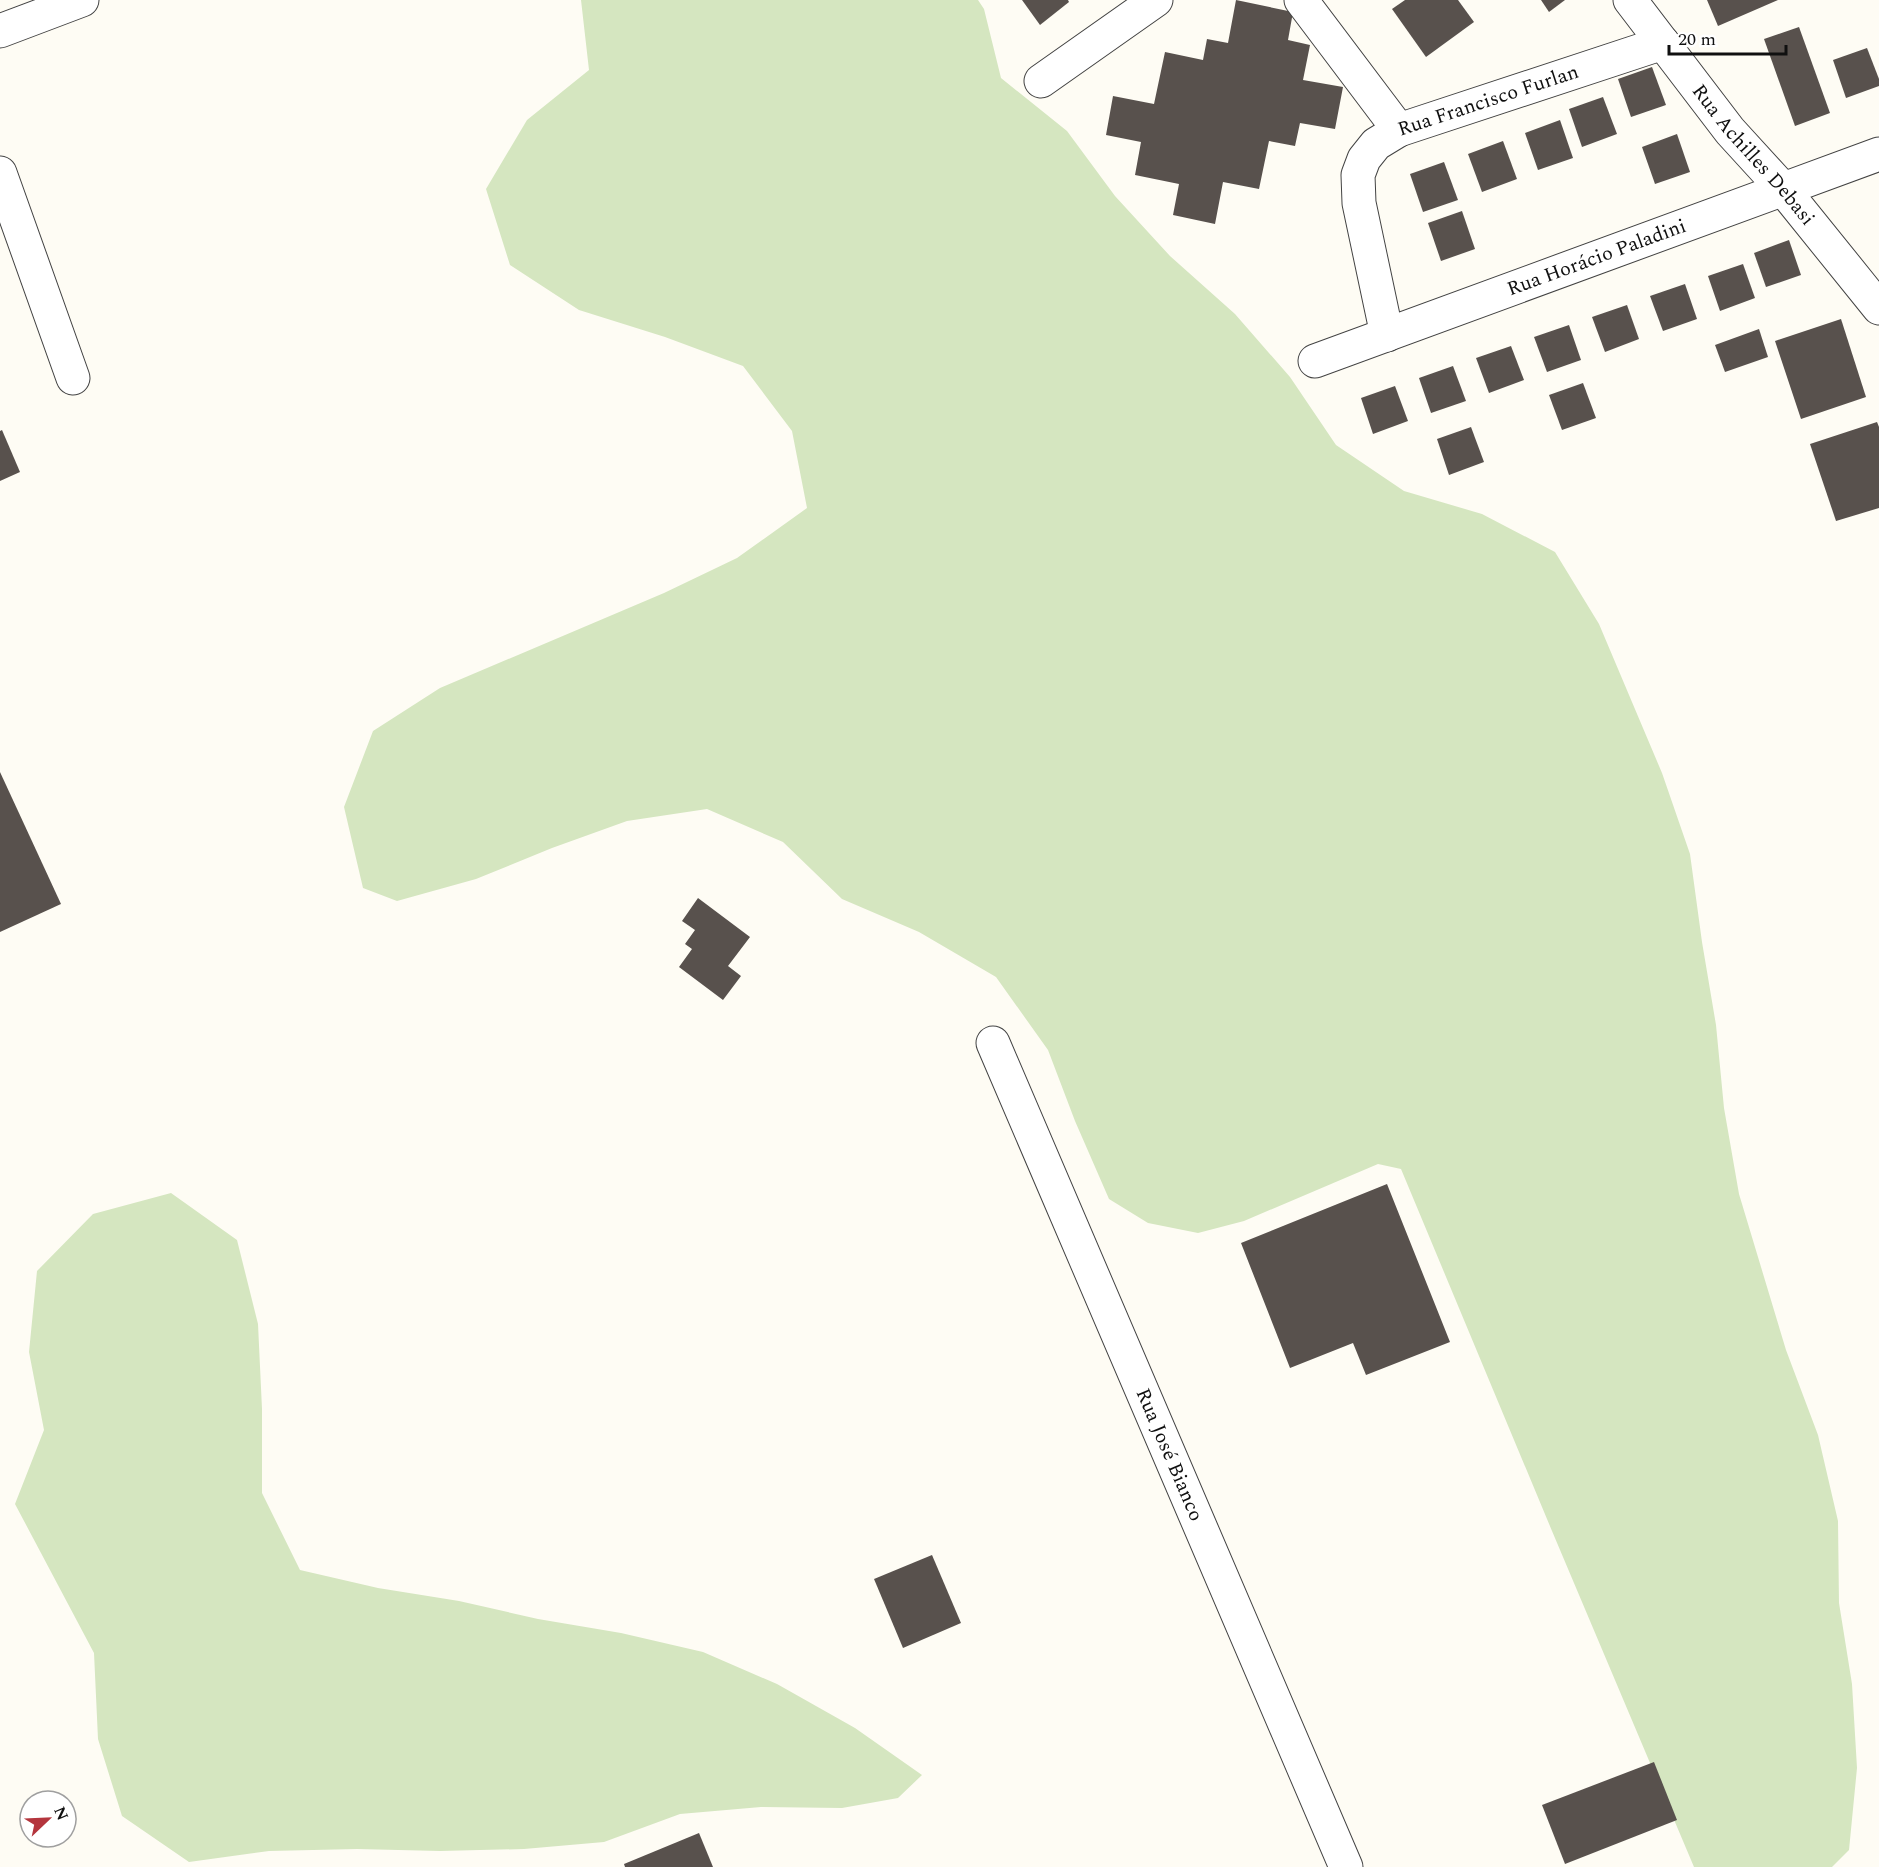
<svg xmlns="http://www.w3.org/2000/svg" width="1879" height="1867" viewBox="0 0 1879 1867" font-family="Spectral,serif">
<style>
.green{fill:#d5e6c0}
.building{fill:#58514d}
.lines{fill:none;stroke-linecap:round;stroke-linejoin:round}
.minor-casing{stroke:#434343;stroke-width:35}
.minor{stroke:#fff;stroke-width:33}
.labels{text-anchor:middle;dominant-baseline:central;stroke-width:6;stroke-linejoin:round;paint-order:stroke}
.street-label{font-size:20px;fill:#101010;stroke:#fff}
</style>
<rect width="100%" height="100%" fill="#fefcf4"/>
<g class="green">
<path d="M581 0H978L984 9 1001 78 1067 131 1115 196 1170 256 1235 314 1290 377 1336 445 1404 491 1482 514 1555 552 1599 624 1662 773 1690 854 1702 942 1716 1025 1724 1108 1739 1194 1786 1350 1818 1435 1838 1521 1839 1603 1852 1684 1857 1768 1849 1850 1832 1867H1694L1552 1531 1401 1169 1378 1164 1244 1221 1198 1233 1148 1223 1109 1199 1075 1121 1048 1050 996 977 919 932 842 899 783 842 707 809 627 821 552 848 476 879 397 901 363 888 344 807 373 731 440 688 664 593 737 558 807 508 792 431 743 366 665 337 579 310 510 265 486 189 527 120 589 70Z"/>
<path d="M171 1193 237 1240 258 1324 262 1409V1493L300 1570 378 1588 459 1601 538 1619 621 1633 703 1652 777 1684 855 1728 922 1775 898 1798 842 1808 761 1807 680 1814 604 1842 524 1849 440 1851 357 1849 269 1851 189 1862 122 1816 98 1739 94 1653 15 1504 44 1430 29 1352 37 1271 93 1214Z"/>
</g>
<g class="building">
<path d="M1022 0H1068L1069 2 1040 25Z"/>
<path d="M1236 0 1293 12 1288 40 1310 45 1303 80 1343 87 1335 129 1300 123 1295 146 1269 141 1259 189 1223 182 1215 224 1173 215 1179 184 1135 175 1141 142 1106 135 1113 96 1154 104 1165 52 1203 60 1207 39 1228 43Z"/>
<path d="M1405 0H1458L1474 22 1426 57 1392 9Z"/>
<path d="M1541 0H1565L1549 12Z"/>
<path d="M1707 0H1778L1718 26Z"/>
<path d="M1799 27 1830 113 1795 126 1764 39Z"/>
<path d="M1867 48 1879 79V86L1846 98 1833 60Z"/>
<path d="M1652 67 1666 105 1631 117 1618 79Z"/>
<path d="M1603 97 1617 134 1582 147 1569 109Z"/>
<path d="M1560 120 1573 158 1538 170 1525 133Z"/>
<path d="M1677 134 1690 172 1655 184 1642 147Z"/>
<path d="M1503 141 1517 179 1482 192 1468 154Z"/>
<path d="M1444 162 1458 200 1423 212 1410 174Z"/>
<path d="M1462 211 1475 249 1441 261 1428 223Z"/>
<path d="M1789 240 1801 275 1766 287 1754 253Z"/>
<path d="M1743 264 1755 298 1720 311 1708 276Z"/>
<path d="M1685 284 1697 319 1663 331 1650 296Z"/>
<path d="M1627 305 1639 339 1605 352 1592 317Z"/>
<path d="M1841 319 1866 397 1801 419 1775 341Z"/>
<path d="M1569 325 1581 360 1547 372 1534 337Z"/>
<path d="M1759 329 1768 357 1725 372 1715 345Z"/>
<path d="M1511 346 1524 380 1489 393 1476 358Z"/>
<path d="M1453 366 1466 401 1431 413 1419 378Z"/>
<path d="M1583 383 1596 418 1562 430 1549 395Z"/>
<path d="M1395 386 1408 421 1373 434 1361 398Z"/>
<path d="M1877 422 1879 427V508L1836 521 1810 444Z"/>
<path d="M1471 427 1484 462 1449 475 1437 439Z"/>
<path d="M2 430 20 472 0 481V431Z"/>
<path d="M0 772 61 904 0 932Z"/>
<path d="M698 898 750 937 728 966 741 976 723 1000 679 967 692 949 685 944 695 930 682 921Z"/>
<path d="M1387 1184 1450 1342 1366 1375 1353 1343 1290 1368 1241 1243Z"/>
<path d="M932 1555 961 1623 903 1648 874 1579Z"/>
<path d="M1654 1762 1677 1820 1565 1864 1542 1805Z"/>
<path d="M699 1833 713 1867H625L624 1864Z"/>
</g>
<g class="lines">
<defs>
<g id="minor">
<path d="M1301 0 1399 130"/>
<path id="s1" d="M1630 0 1730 131 1783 189 1879 308"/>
<path d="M0 31 82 0"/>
<path d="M1041 81 1156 0"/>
<path d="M0 173 73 378"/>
<path id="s2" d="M1387 335 1359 203 1358 175 1364 159 1376 144 1399 130 1663 43"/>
<path id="s3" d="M1315 361 1879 154"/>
<path id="s4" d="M993 1043 1346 1867"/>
</g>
</defs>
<use href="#minor" class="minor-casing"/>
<use href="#minor" class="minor"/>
</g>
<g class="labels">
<g class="street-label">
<text stroke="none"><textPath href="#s2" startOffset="320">Rua Francisco Furlan</textPath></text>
<text stroke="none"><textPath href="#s1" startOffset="198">Rua Achilles Debasi</textPath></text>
<text stroke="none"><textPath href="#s3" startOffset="300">Rua Horácio Paladini</textPath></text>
<text stroke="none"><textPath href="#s4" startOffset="448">Rua José Bianco</textPath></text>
</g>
</g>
<g transform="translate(48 1819) rotate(67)"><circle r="28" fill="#ffffff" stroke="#9f9f9f" stroke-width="1.5"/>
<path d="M0-4.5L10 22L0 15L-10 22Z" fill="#b4353d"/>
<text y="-9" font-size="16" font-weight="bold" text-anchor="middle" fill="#101010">N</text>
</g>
<path d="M1669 45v9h117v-9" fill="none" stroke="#101010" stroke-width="3"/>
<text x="1678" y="45" font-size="18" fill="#101010" stroke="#ffffff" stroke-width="4.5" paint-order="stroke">20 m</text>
</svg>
